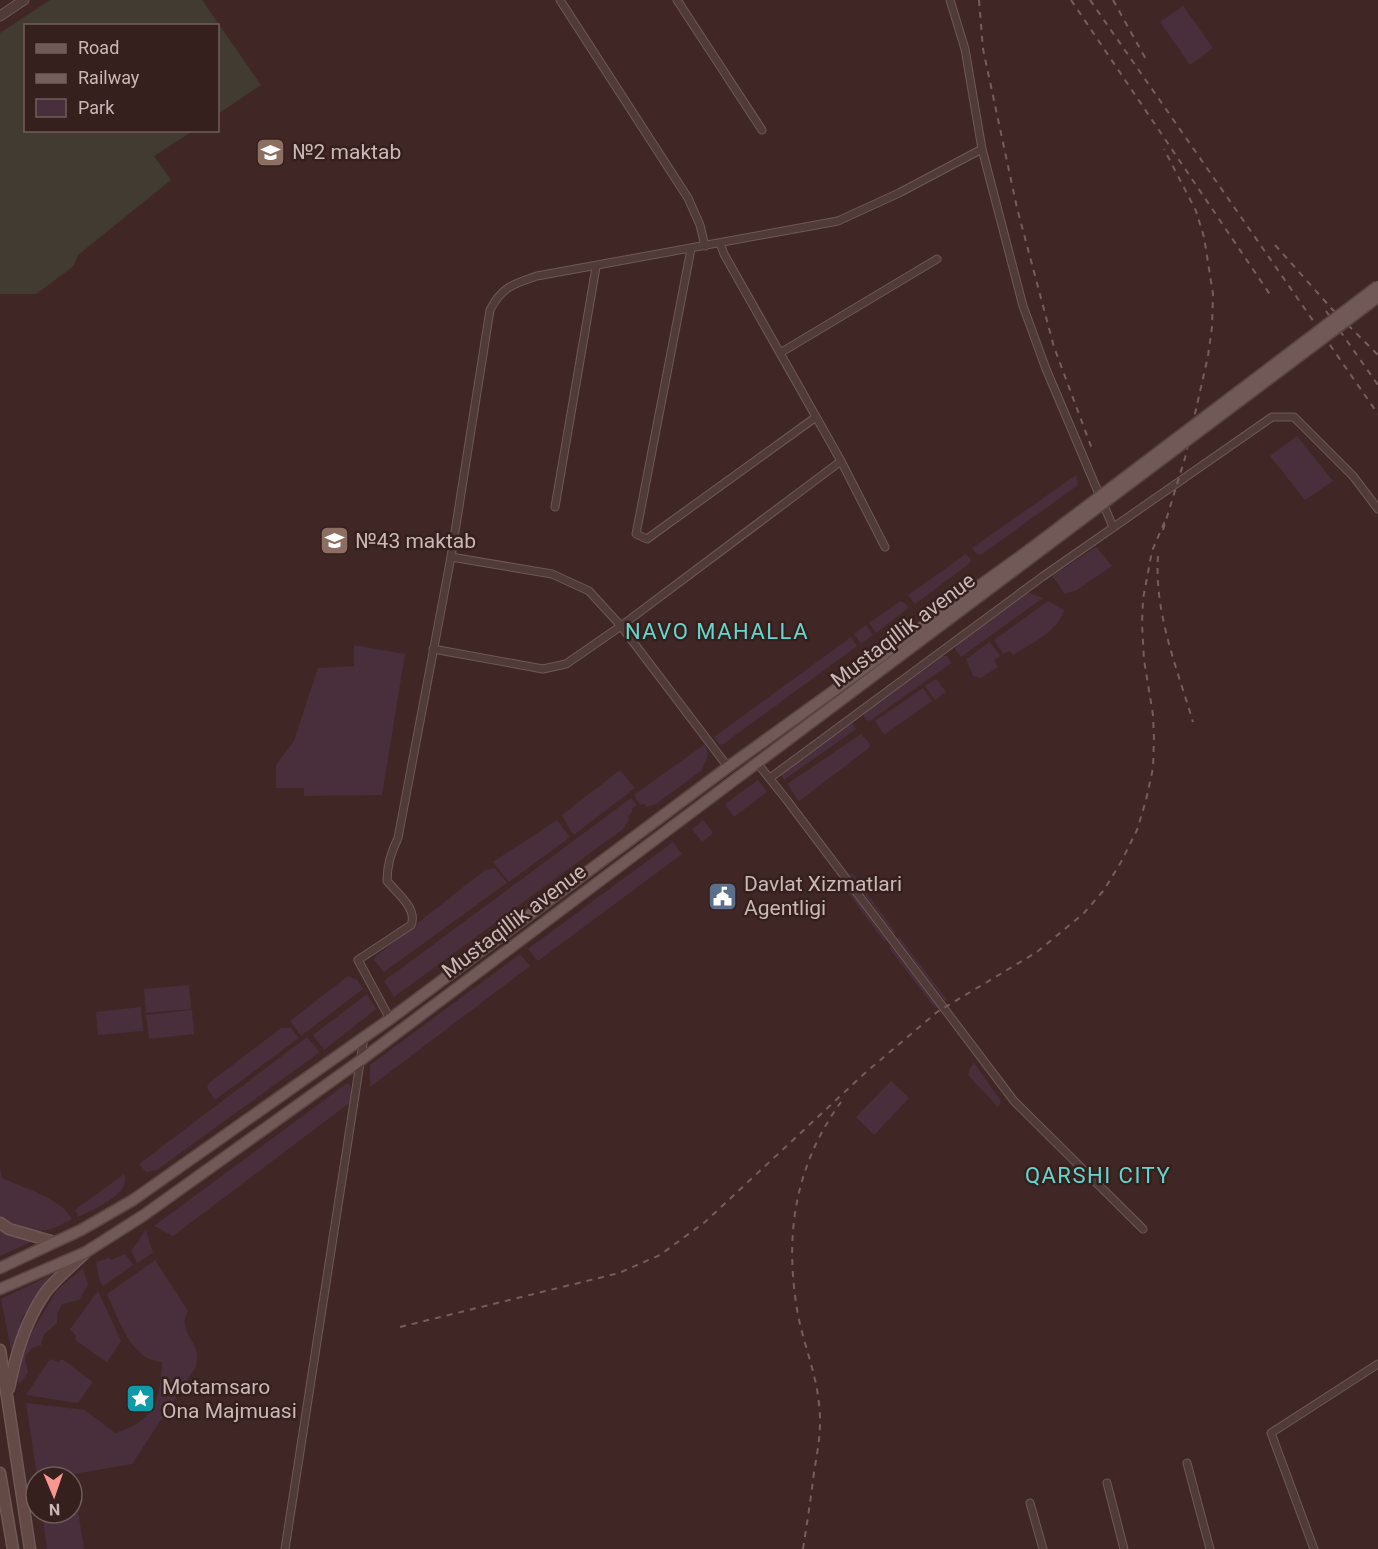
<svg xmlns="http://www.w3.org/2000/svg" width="1378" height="1549" viewBox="0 0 1378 1549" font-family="Roboto,sans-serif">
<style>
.medical{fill:#413b31}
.green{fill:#492e3c}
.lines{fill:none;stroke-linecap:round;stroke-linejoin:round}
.minor-casing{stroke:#6d5957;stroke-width:9}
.tertiary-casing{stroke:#6d5957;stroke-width:11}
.secondary-casing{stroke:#6d5957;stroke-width:13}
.primary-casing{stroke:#594543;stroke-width:13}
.minor{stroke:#503b39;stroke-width:7}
.tertiary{stroke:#503b39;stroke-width:9}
.secondary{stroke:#634a47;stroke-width:10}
.primary{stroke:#705957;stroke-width:10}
.rail{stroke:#775d5b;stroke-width:2;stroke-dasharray:6 6;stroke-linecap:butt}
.primary-bridge-casing{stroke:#594543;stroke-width:13;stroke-linecap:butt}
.primary-bridge{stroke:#705957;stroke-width:10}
.labels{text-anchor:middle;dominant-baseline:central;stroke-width:5;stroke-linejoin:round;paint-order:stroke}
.poi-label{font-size:21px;fill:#cab8b6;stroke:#35201e;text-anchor:start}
.street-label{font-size:21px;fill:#cab8b6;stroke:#35201e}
.neighbourhood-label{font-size:22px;letter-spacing:1.5px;fill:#65d6cd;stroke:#35201e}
</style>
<rect width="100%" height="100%" fill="#402725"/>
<path class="medical" d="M50 0H202L261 85 218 114V26H26V130L193 131 154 156 171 180 78 255 74 265 71 268 36 294H0V33Z"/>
<g class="green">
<path d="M1183 6 1213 48 1190 65 1160 22Z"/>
<path d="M1297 436 1333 481 1305 500 1270 456Z"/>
<path d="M1076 475 1078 485 982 554H977L972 548Z"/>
<path d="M1096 547 1112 566 1077 590 1065 594 1052 576Z"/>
<path d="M966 554 971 560 970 563 915 604 908 595Z"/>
<path d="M1029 593 1043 598 961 657 955 649 957 645 1021 595Z"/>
<path d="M900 601 906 604 908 608 876 633 869 623Z"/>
<path d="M1048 601 1064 610C1058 632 1030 644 1013 655L1010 651 1003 654 994 640Z"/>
<path d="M866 625 873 635 861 644 854 634Z"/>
<path d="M851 637 857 646 722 745 719 744 714 737Z"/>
<path d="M990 642 1000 656 994 660 998 667 981 678 973 676 966 659Z"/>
<path d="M354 645 405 654 382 795 304 796V788H276V765L294 741 318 668 354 666Z"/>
<path d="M943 656H948L951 663 870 721 866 720 863 714Z"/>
<path d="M936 679 946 692 935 700 925 686Z"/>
<path d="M923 688 932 701 884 735 875 721Z"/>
<path d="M850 723H852L856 729 784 780 781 774Z"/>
<path d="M861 734 870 744 869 748 799 801 787 784Z"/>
<path d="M705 744 708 754 702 770 656 804 647 807 644 804 640 805 634 795Z"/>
<path d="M620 770 635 788 575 834 571 832 562 815Z"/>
<path d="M758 780 767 792 734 817 725 804Z"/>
<path d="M631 798 637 805 631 809 633 811 628 816 629 820 623 829 394 997 384 981Z"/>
<path d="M557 820 570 837 509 882 493 862Z"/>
<path d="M703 820 713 833 702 842 692 829Z"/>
<path d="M673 842 682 854 538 961 528 949Z"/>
<path d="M495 868 507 883 384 972 374 960 376 956 485 870Z"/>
<path d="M852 873 896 933 894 934 850 874Z"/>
<path d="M843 881 886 940 884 941 841 883Z"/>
<path d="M899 937 947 1000 945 1001 898 939Z"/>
<path d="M891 946 937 1007 936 1009 889 948Z"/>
<path d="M520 954 530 966 370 1087V1065Z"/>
<path d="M348 976 357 980 363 989 301 1036 290 1021Z"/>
<path d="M189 985 191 1009 146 1013 144 989Z"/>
<path d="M367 994 376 1009 324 1050 313 1035Z"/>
<path d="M141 1007 143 1031 98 1035 96 1012Z"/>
<path d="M192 1010 194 1034 149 1039 146 1015Z"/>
<path d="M281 1028H291L299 1038 215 1100 207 1088 209 1083Z"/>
<path d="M307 1037 320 1052 157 1170 146 1172 139 1164Z"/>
<path d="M974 1063 1001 1101 998 1107 968 1075 970 1068Z"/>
<path d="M891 1081 909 1098 874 1135 856 1117Z"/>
<path d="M347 1083 350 1084 352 1101 173 1236 154 1226Z"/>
<path d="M0 1167 2 1178C24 1188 61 1198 72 1219 64 1223 54 1229 46 1230 30 1233 12 1226 0 1218Z"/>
<path d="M124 1174C133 1194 92 1210 78 1217L75 1210Z"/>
<path d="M0 1230 8 1235 33 1241 0 1256Z"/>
<path d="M146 1230 153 1253 137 1263 131 1251Z"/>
<path d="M125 1254 133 1265 103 1286 100 1282 96 1262 109 1258 111 1260Z"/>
<path d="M155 1260 188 1311C178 1327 194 1340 197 1352 198 1356 196 1362 196 1367L132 1464 74 1474V1488H72V1477H37L26 1403 85 1410 115 1433C155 1421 160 1400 162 1362 131 1361 118 1318 107 1294Z"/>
<path d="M83 1268 88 1285 79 1300 62 1304 57 1314V1323L44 1334 41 1345 32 1348 25 1357 28 1373 19 1384 16 1374 19 1361 32 1332 57 1290Z"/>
<path d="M51 1275 23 1316 12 1354 1 1299Z"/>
<path d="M98 1291 121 1341 107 1362 75 1340 76 1336 70 1329Z"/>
<path d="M50 1359 59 1362 62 1359 93 1382 78 1403 26 1395Z"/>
<path d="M76 1498 84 1549H47L42 1513H72V1499Z"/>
</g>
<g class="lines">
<defs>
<g id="minor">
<path d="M560 0 688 198 700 225 705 246"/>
<path d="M677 0 762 130"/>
<path d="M950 0 965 49 982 149 1023 306 1046 369 1113 527"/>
<path d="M720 243 724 254 841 461 885 547"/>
<path d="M691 249 636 534 647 539 816 417"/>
<path d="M780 353 937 259"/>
<path d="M555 507 596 267"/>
<path d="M451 557 552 574 589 591 621 626 728 767"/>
<path d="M433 649 543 669 566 664 621 626 841 461"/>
<path d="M758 764 786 799 1014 1101 1143 1229"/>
<path d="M770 778 1042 577 1272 417H1294L1353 476 1378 509"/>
<path d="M390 1019 358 960 411 925C418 909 397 893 387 881 387 865 391 853 398 838L451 557 490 310C502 287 513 284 537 276L838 221 899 193 982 149"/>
<path d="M1187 1463 1210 1549"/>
<path d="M1107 1483 1124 1549"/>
<path d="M1030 1503 1043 1549"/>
<path d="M285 1549 364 1037"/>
<path d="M1314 1549 1271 1433 1378 1364"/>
</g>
<path id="tertiary" d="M0 16 24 0"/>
<g id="secondary">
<path d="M0 1223 9 1229 54 1242"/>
<path d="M0 1350 30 1549"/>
<path d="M9 1388C16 1354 25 1322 45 1293 56 1278 72 1266 85 1253"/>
<path d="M0 1473 13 1549"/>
</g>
<g id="primary">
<path d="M0 1268 81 1230 133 1200 390 1019 728 767 1029 550"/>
<path d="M0 1289 86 1252 144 1215 361 1060 1033 556"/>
</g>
</defs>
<use href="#minor" class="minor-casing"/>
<use href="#tertiary" class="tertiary-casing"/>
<use href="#secondary" class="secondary-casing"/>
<use href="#primary" class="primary-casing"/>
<use href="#minor" class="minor"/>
<use href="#tertiary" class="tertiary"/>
<use href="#secondary" class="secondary"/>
<use href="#primary" class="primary"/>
<g class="rail">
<path d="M979 0 983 49 1017 208 1054 347 1092 449"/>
<path d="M1071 0 1271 296"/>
<path d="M1090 0 1378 414"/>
<path d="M1113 0 1147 61"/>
<path d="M1275 245 1332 309 1378 355"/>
<path d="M1326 311 1378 385"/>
<path d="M1163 530 1185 458 1208 356 1212 327 1213 294 1204 237 1196 211 1164 149"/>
<path d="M1158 556C1154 613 1177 668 1193 722"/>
<path d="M400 1327 619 1273 660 1255 705 1222 865 1073 937 1012 1037 952 1083 914 1104 890 1121 862 1137 830 1146 800 1153 768 1154 739 1153 715 1144 660 1142 624 1143 599 1152 551 1165 521"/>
<path d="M803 1549C807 1523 811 1498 814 1472 818 1449 822 1427 819 1404 816 1373 804 1345 798 1315 784 1237 794 1167 841 1102"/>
</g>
<defs>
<g id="primary-bridge">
<path d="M1029 550 1378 286"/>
<path d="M1033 556 1378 297"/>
</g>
</defs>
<use href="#primary-bridge" class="primary-bridge-casing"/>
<use href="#primary-bridge" class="primary-bridge"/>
</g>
<defs>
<symbol id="school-square" viewBox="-11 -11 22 22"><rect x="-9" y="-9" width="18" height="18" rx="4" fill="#8d6e63" stroke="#35201e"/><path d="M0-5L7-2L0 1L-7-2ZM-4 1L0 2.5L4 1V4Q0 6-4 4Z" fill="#fff"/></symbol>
<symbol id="civic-square" viewBox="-11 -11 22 22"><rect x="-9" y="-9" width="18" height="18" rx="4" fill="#5c6f8a" stroke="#35201e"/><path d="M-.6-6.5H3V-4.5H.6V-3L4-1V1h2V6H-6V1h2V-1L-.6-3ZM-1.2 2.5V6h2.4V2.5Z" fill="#fff"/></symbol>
<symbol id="sight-square" viewBox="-11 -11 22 22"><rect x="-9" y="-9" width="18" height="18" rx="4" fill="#0f9aa8" stroke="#35201e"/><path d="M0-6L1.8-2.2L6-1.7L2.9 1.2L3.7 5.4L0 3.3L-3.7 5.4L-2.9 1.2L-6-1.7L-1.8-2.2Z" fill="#fff"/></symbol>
</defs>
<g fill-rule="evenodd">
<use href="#school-square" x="254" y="136" width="33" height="33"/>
<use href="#school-square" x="318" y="524" width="33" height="33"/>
<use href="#civic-square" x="706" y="880" width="33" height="33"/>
<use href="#sight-square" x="124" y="1382" width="33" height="33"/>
</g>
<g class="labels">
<g class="poi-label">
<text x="292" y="152">№2 maktab</text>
<text x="355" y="541">№43 maktab</text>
<text x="744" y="884">Davlat Xizmatlari<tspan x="744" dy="24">Agentligi</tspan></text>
<text x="162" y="1387">Motamsaro<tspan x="162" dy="24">Ona Majmuasi</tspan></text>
</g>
<g class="street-label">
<text transform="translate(903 630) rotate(-37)">Mustaqillik avenue</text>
<text transform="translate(514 921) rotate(-37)">Mustaqillik avenue</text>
</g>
<g class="neighbourhood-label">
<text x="717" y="631">NAVO MAHALLA</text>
<text x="1098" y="1175">QARSHI CITY</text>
</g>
</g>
<rect x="24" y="24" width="195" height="108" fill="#35201e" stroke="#715d5b" stroke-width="1.5"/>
<rect x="36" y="44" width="30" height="9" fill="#705957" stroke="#715d5b" stroke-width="1.5"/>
<text x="78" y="54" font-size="18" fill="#cab8b6">Road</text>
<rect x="36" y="74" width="30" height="9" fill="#775d5b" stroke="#715d5b" stroke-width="1.5"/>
<text x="78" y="84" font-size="18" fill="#cab8b6">Railway</text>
<rect x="36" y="99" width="30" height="18" fill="#492e3c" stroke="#715d5b" stroke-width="1.5"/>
<text x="78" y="114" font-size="18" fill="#cab8b6">Park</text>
<g transform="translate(54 1495) rotate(178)"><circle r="28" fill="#35201e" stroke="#715d5b" stroke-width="1.5"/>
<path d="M0-4.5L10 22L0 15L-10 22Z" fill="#f8978d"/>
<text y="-9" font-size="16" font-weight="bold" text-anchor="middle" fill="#cab8b6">N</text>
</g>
</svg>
